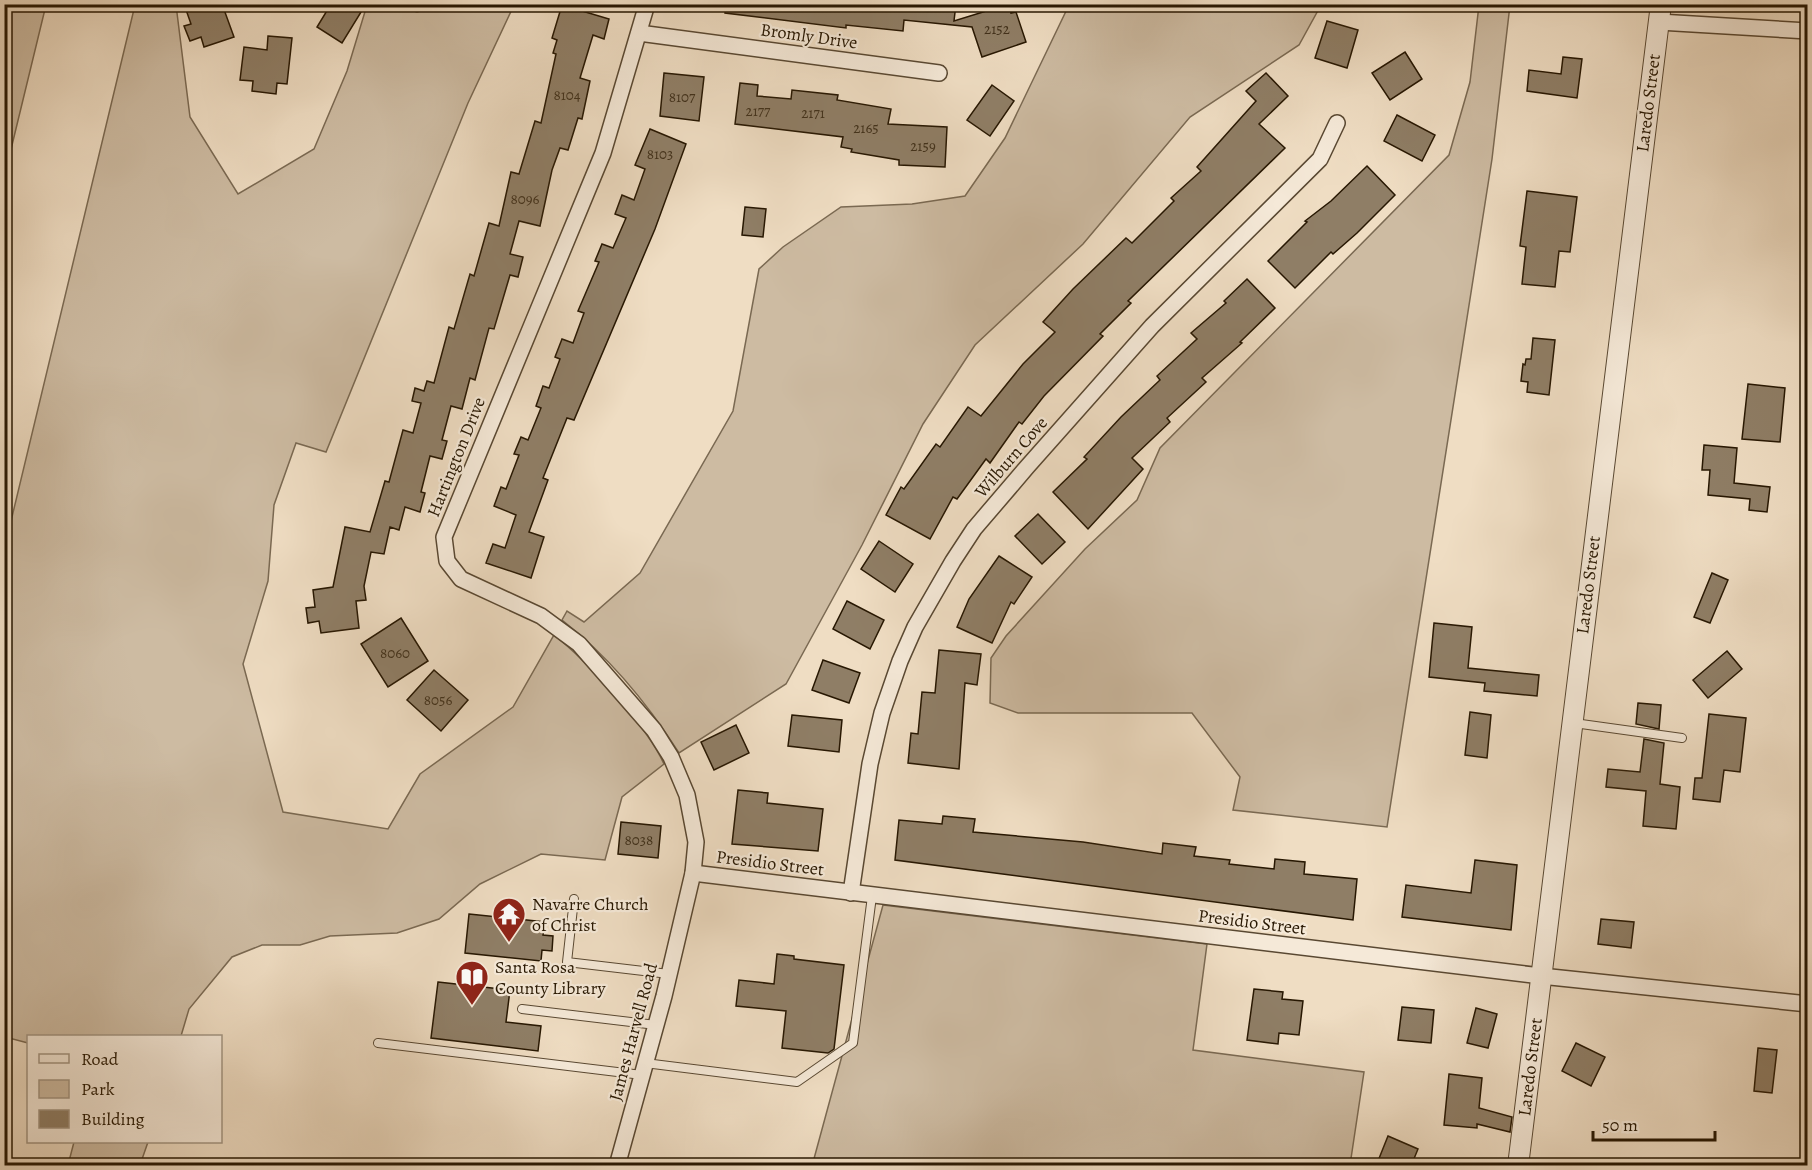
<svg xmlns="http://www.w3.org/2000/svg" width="1812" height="1170" viewBox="0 0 1812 1170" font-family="Alegreya,serif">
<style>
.green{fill:#cdbba2;stroke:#7a6952;stroke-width:1.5}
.building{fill:#8f7e66;stroke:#271702;stroke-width:1.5}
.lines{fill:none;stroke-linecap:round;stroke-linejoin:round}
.service-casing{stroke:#594832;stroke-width:10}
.minor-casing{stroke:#594832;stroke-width:18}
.tertiary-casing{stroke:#594832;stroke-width:22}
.service{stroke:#f5e9d8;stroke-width:8}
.minor{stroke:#f5e9d8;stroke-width:15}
.tertiary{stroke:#f5e9d8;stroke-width:20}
.labels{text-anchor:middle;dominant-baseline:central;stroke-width:4.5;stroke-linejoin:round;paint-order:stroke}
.number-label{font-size:15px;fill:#41311b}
.street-label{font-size:18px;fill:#271702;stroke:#f5e9d8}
.poi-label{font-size:18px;fill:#271702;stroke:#f5e9d8;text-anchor:start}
</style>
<rect width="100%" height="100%" fill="#efddc3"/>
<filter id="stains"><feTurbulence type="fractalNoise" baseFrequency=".00333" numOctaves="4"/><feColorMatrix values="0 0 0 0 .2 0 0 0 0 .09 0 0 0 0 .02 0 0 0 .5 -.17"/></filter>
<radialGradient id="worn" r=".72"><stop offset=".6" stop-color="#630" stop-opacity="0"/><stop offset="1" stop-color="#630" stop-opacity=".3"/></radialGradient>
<g class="green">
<path d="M5 4 46 5 5 174 4 5Z"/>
<path d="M135 5H176L190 117 238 194 314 149 347 71 367 5H395L417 12 441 5H514L468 103 326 452 296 443 274 505 268 581 243 664 283 812 388 829 420 774 513 707 554 635C587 661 647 726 664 764L622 797 605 860 541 854 480 884 439 919 397 933 330 936 300 945H262L232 957 189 1009 181 1036H28V1043L5 1037V546Z"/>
<path d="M1069 5H1321L1299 45 1190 117 1083 244 975 345 923 424 862 545 786 684 679 753C648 704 608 656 562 620L567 611 584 622 640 573 733 411 759 269 783 247 841 207 912 204 965 196 1005 138Z"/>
<path d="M1479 5H1510L1492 159 1387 827 1233 810 1240 777 1192 713H1018L990 703 991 658 1006 636 1085 549 1137 500 1160 448 1449 155 1470 82Z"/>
<path d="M883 905 1207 944 1193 1050 1364 1072 1350 1165 812 1166Z"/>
<path d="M74 1142H148L140 1165H68Z"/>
</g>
<g class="building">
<path d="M184 4H222L234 37 204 47 201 37 190 41 184 26 191 24Z"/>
<path d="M331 4H366L342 43 317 27Z"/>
<path d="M726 4H956L954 21 1009 4 1011 13 1016 12 1026 42 982 57 972 27 904 20 903 31 846 25V28L725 13Z"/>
<path d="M562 5 609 19 604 39 593 35 580 78 590 81 582 119 578 118 568 150 560 148 552 170 540 226 519 221 510 254 523 257 518 277 510 275 494 329 489 328 475 380 470 378 462 409 451 406 442 440 447 441 442 459 430 456 421 492 425 493 420 512 405 507 399 530 390 527 384 554 371 552 364 586 366 600 356 601 359 628 321 633 319 621 308 623 306 608 315 607 313 590 333 587 345 527 370 532 385 481 389 482 403 430 413 433 421 403 412 401 415 388 424 391 427 381 434 383 449 327 454 329 470 274 474 276 489 223 499 226 511 172 519 174 535 121 541 123 556 54 553 53 557 40 552 38Z"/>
<path d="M1327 21 1358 30 1347 68 1315 58Z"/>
<path d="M268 36 292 38 287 84 277 83 276 94 252 91 253 81 240 80 244 47 267 50Z"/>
<path d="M1405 52 1422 79 1390 100 1372 73Z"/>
<path d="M1563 57 1582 59 1577 98 1527 91 1529 70 1561 74Z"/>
<path d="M664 73 704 77 699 121 660 116Z"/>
<path d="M1266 73 1288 96 1259 124 1285 148 1128 301 1131 303 1100 334 1103 336 1044 396 1022 424 1019 422 990 463 986 459 957 499 953 497 930 539 886 515 901 487 904 489 936 444 940 447 968 407 981 416 1023 364 1055 332 1043 322 1073 289 1126 238 1132 243 1174 201 1171 198 1201 171 1197 167 1256 101 1246 91Z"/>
<path d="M740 83 758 85 757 96 791 99 792 90 838 95 837 100 891 109 888 124 947 127 945 167 899 165V160L851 152 852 149 841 147 843 137 735 124Z"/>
<path d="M992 85 1014 101 990 136 967 120Z"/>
<path d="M1397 115 1435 135 1422 161 1384 141Z"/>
<path d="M650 129 686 144 655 229 574 420 567 418 543 478 548 480 529 532 544 537 531 578 486 563 493 544 505 548 516 515 494 506 501 487 506 489 519 455 514 454 521 437 528 440 541 408 536 406 543 386 549 388 560 359 555 357 562 339 573 343 584 313 578 311 599 262 595 261 602 244 613 248 626 218 615 214 622 195 634 200 645 169 635 165Z"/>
<path d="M1367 166 1395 195 1357 233 1333 254 1331 252 1295 288 1268 261 1307 222 1305 221 1331 201Z"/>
<path d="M1527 191 1577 197 1570 252 1559 251 1555 287 1522 284 1526 247 1520 246Z"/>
<path d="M745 207 766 209 763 237 742 235Z"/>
<path d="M1247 279 1275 308 1240 342 1242 343 1202 378 1206 382 1167 418 1170 422 1132 458 1143 469 1088 529 1053 492 1087 459 1084 457 1121 417 1160 380 1157 376 1197 339 1191 333 1226 303 1224 301Z"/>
<path d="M1533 338 1555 340 1549 395 1527 392 1528 382 1521 381 1523 364 1525 365 1526 359H1531Z"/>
<path d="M1748 384 1785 388 1780 442 1742 439Z"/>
<path d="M1704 445 1737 448 1734 483 1770 487 1767 512 1749 510 1750 499 1708 495 1710 470H1702Z"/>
<path d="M1038 514 1065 542 1042 564 1015 536Z"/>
<path d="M879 541 913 564 895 592 861 569Z"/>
<path d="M999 556 1032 577 1014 604 1011 602 992 643 957 627 969 599Z"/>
<path d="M1712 573 1728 580 1710 623 1694 617Z"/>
<path d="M847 601 884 620 870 649 833 629Z"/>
<path d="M401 618 428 661 388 687 361 644Z"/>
<path d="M1434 623 1472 627 1468 668 1539 675 1537 696 1484 691 1485 683 1429 677Z"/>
<path d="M939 650 981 654 977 685 965 683 959 769 908 763 911 733 918 734 922 692 935 693Z"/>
<path d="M1727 651 1742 669 1708 698 1693 680Z"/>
<path d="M823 660 860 673 849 703 812 690Z"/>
<path d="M434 670 468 700 441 731 407 700Z"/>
<path d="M1638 703 1661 705 1659 729 1636 724Z"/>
<path d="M1470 712 1491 715 1487 758 1465 755Z"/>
<path d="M1709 714 1746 718 1740 772 1724 770 1720 802 1693 799 1695 778H1702Z"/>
<path d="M792 715 842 720 839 752 788 746Z"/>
<path d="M736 725 749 753 714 770 701 742Z"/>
<path d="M1644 739 1664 743 1660 784 1680 787 1676 829 1643 826 1646 791 1606 787 1608 769 1640 772Z"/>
<path d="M738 790 768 793 767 803 823 809 818 851 732 844Z"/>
<path d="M943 816 975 819 973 832 1083 842 1162 854 1163 843 1196 847 1194 856 1230 860 1229 864 1274 869 1275 859 1305 862 1304 874 1357 879 1353 920 895 860 899 820 942 824Z"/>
<path d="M621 822 661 826 658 858 618 854Z"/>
<path d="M1475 860 1517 865 1511 930 1402 917 1406 885 1471 893Z"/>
<path d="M469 914 545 922 543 935 553 936 552 951 542 950 541 961 465 953Z"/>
<path d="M1601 919 1634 922 1631 948 1598 944Z"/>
<path d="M777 954 794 956V959L844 965 834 1049 828 1053 782 1048 786 1011 736 1006 739 980 774 984Z"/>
<path d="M438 982 510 990 506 1022 541 1026 538 1051 431 1038Z"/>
<path d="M1254 989 1283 992 1282 999 1303 1001 1299 1035 1279 1033 1278 1044 1247 1040Z"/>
<path d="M1402 1007 1434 1010 1431 1043 1398 1040Z"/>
<path d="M1476 1008 1497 1014 1488 1048 1467 1043Z"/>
<path d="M1576 1043 1605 1057 1591 1086 1562 1071Z"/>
<path d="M1758 1048 1777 1050 1772 1093 1754 1091Z"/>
<path d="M1449 1074 1482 1078 1479 1108 1512 1117 1510 1132 1477 1124V1128L1444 1125Z"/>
<path d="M1388 1136 1418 1149 1411 1166H1376Z"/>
</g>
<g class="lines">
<defs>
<g id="service">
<path d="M1574 723 1682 738"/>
<path d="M574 899 567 962 669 974"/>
<path d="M522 1009 656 1025"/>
<path d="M378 1043 642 1075"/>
<path d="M645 1063 797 1082 853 1043 872 896"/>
</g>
<g id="minor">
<path d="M1659 22 1808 31"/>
<path d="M639 33 939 73"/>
<path d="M693 873 1541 976 1808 1004"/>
<path d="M851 893 870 764 882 713 900 661 915 627 953 561 974 529 1027 467 1152 326 1320 159 1337 123"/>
<path d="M617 1166 664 996 693 873 696 842 687 795 671 757 654 730 579 644 541 616 461 579 447 561 444 537 603 153 647 4"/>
</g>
<path id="tertiary" d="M1518 1166 1661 4"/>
</defs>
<use href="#service" class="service-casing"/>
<use href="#minor" class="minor-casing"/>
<use href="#tertiary" class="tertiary-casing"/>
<use href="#service" class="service"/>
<use href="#minor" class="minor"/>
<use href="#tertiary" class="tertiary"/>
</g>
<defs>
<symbol id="temple-pin" viewBox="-11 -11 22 30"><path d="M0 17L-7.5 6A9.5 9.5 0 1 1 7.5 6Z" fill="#8f2418" stroke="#f5e9d8"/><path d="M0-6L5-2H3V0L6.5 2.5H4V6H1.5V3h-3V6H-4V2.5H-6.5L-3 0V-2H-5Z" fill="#fff"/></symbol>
<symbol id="library-pin" viewBox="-11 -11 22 30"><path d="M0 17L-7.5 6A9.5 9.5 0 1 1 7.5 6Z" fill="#8f2418" stroke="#f5e9d8"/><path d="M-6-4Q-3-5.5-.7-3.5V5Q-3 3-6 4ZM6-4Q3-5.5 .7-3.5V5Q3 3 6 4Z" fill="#fff"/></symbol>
</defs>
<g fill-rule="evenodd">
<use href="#temple-pin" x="490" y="895" width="38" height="52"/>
<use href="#library-pin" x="453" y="958" width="38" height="52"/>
</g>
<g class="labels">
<g class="number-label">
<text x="997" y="29">2152</text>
<text x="567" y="95">8104</text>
<text x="682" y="97">8107</text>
<text x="758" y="111">2177</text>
<text x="813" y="113">2171</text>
<text x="866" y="128">2165</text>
<text x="923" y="146">2159</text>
<text x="660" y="154">8103</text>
<text x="525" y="199">8096</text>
<text x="395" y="653">8060</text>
<text x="438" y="700">8056</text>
<text x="639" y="840">8038</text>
</g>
<g class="street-label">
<text transform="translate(809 36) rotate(8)">Bromly Drive</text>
<text transform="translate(1648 103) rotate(-83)">Laredo Street</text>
<text transform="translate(456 457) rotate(-68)">Hartington Drive</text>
<text transform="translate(1011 457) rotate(-49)">Wilburn Cove</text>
<text transform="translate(1588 585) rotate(-83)">Laredo Street</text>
<text transform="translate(770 863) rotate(7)">Presidio Street</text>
<text transform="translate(1252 922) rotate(7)">Presidio Street</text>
<text transform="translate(633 1032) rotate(-75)">James Harvell Road</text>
<text transform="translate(1530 1067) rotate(-83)">Laredo Street</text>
</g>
<g class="poi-label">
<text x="532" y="904">Navarre Church<tspan x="532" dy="21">of Christ</tspan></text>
<text x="495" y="967">Santa Rosa<tspan x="495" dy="21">County Library</tspan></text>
</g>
</g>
<rect width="1812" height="1170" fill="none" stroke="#efddc3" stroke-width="24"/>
<rect x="6" y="6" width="1800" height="1158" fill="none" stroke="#271702" stroke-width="3"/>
<rect x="12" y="12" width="1788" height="1146" fill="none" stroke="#271702" stroke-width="1.5"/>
<rect x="27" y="1035" width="195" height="108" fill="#f5e9d8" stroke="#a39582" stroke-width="1.5"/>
<rect x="39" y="1054" width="30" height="9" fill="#f5e9d8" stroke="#a39582" stroke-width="1.5"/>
<text x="81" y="1065" font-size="18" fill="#271702">Road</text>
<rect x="39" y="1080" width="30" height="18" fill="#cdbba2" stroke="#a39582" stroke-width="1.5"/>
<text x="81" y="1095" font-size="18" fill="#271702">Park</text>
<rect x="39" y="1110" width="30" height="18" fill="#8f7e66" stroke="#a39582" stroke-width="1.5"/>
<text x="81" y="1125" font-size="18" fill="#271702">Building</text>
<path d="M1593 1131v9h122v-9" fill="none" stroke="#271702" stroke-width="3"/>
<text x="1602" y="1131" font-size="18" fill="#271702" stroke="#f5e9d8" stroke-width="4.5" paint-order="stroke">50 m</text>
<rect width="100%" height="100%" filter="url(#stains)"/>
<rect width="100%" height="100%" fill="url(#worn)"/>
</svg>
